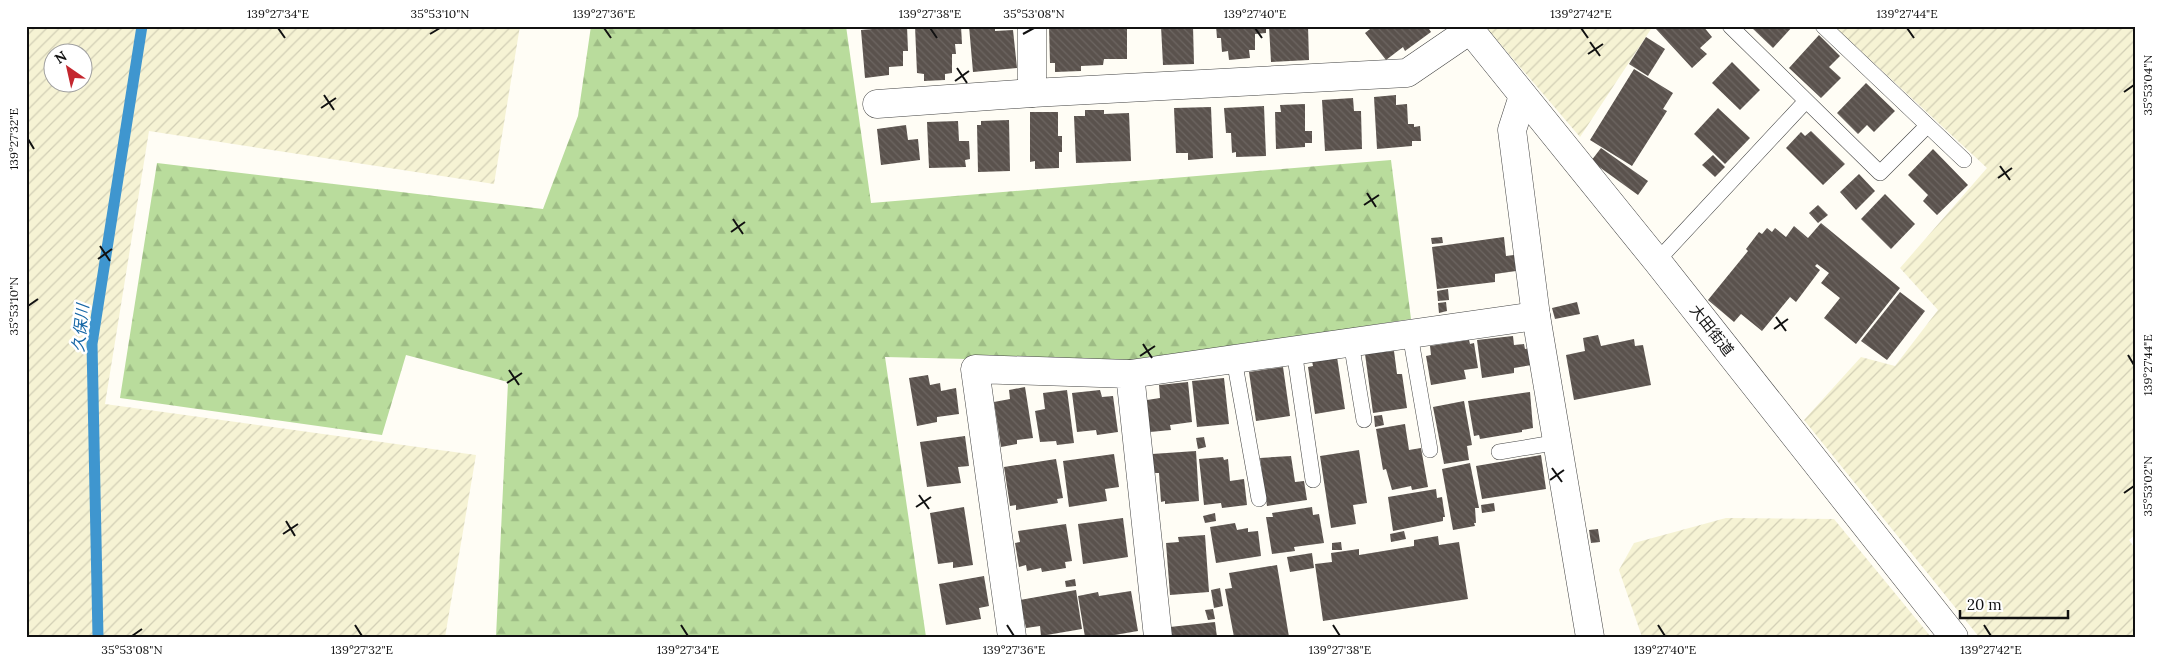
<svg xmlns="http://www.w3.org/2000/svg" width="2162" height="663" viewBox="0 0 2162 663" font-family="Lora,'Noto Sans JP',serif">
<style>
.farmland{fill:url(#farmland-furrows);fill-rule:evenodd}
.forest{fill:url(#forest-firs)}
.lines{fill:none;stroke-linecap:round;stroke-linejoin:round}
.stream{stroke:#3f96cf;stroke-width:11}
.building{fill:url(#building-back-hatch)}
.service-casing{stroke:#444;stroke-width:16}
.minor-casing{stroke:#444;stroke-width:29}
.service{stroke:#fff;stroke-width:15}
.minor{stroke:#fff;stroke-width:28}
.ticks{fill:none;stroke:#111;stroke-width:2}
.labels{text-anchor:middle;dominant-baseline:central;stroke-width:5;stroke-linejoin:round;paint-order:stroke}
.street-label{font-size:15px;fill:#111;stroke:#fff}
.water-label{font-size:16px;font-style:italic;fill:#1768a6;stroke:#fff}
.neatline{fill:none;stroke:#111;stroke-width:2}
.ticks-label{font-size:12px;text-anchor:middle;fill:#111}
</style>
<defs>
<pattern id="farmland-furrows" width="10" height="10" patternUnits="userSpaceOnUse" patternTransform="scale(1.25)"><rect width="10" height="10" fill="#f6f3d4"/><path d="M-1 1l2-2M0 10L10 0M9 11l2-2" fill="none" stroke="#d2cfb5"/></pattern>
<pattern id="forest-firs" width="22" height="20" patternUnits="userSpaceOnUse" patternTransform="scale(1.25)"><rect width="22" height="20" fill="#b9dc9c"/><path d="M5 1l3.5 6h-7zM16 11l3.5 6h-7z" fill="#9ebc85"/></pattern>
<pattern id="building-back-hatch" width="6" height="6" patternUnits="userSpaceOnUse" patternTransform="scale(1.25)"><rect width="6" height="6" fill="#5a524d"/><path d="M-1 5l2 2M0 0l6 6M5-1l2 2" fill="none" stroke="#6d6662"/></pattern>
</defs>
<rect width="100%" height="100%" fill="#fffdf5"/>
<g class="farmland">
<path d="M26 26H520L494 184 149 131 105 404 476 455 445 637H26ZM52 52H82V82H52Z"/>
<path d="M1485 26H1653L1580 137Z"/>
<path d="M1834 26H2136V534L2129 540 2136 550V637H1979L1804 420 1861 357 1895 366 1938 310 1900 268 1987 168Z"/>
<path d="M1726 518 1834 519 1931 637H1642L1619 570 1634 543Z"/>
</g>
<path class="forest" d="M591 26H846L871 203 1391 160 1411 319 1128 363 885 357 926 637H496L508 382 406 355 382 435 120 398 157 163 543 209 578 116Z"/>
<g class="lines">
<path class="stream" d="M98 637 92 344 142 26"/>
</g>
<g class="building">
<path d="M907 26 908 51H903V66L889 67V75L865 78 861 30Z"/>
<path d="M915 26H961L962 44H955L956 54H952V73L945 74V80L924 81V74L917 73Z"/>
<path d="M969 26H995V31L1013 30 1017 68 973 72Z"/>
<path d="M1049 26H1127V59H1104L1103 65 1081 66V71L1055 72V63H1050Z"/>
<path d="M1161 26H1193L1194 64 1163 65Z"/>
<path d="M1216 26H1266V33L1255 34V50H1249L1250 58 1229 60 1228 51 1222 52 1221 38H1217Z"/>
<path d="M1269 26H1308L1309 60 1271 62Z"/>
<path d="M1374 26H1427L1431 32 1405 51 1403 47 1386 60 1365 33Z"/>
<path d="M1659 26H1703L1712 37 1700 48 1707 54 1692 68 1656 29Z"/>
<path d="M1750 26H1793L1773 48Z"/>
<path d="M1819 35 1840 56 1829 67 1841 78 1821 98 1789 68Z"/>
<path d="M1646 37 1665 49 1648 76 1629 64Z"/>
<path d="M1732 62 1760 90 1740 110 1712 83Z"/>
<path d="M1634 69 1673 93 1663 109 1667 111 1632 166 1590 140Z"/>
<path d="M1866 83 1895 111 1874 132 1867 125 1858 134 1837 113Z"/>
<path d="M1396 95V105L1407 104 1408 124H1414V127L1420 126 1421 141H1412V146L1377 149 1374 97Z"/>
<path d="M1353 98 1354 111H1361L1362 149 1325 151 1322 100Z"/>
<path d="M1305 104V131H1312V143H1305V147L1276 149 1275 112H1281L1280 105Z"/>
<path d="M1264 106 1266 156 1236 157V152L1232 153 1231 133H1226L1224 108Z"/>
<path d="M1211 107 1213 158 1188 160V153H1176L1174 108Z"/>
<path d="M1718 108 1750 138 1725 164 1694 134Z"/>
<path d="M1085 110H1104V114L1129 113 1131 161 1076 163 1074 116H1085Z"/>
<path d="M1030 112H1058V136H1062V152H1059V168L1035 169V161L1030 162Z"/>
<path d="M1009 120 1010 171 978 172 977 125H981V121Z"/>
<path d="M958 121 959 141H969L970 159 965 160 966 167 929 168 927 122Z"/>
<path d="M906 125 908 140 918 139 920 160 881 165 877 129Z"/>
<path d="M1811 131 1845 164 1823 185 1786 148 1801 132 1805 136Z"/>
<path d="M1601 148 1648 181 1638 195 1591 161Z"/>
<path d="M1933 149 1968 185 1937 215 1923 201 1928 195 1908 175Z"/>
<path d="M1713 155 1725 167 1715 177 1702 165Z"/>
<path d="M1859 174 1875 191 1856 210 1840 192Z"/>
<path d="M1885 194 1915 224 1891 249 1861 219Z"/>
<path d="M1818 205 1828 215 1818 223 1809 213Z"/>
<path d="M1821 223 1900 288 1856 344 1824 318 1840 298 1821 283 1829 273 1817 264 1815 266 1820 270 1796 302 1790 297 1762 331 1741 314 1734 322 1708 300 1748 251 1746 249 1759 232 1762 234 1767 228 1772 232 1775 228 1786 237 1794 226 1808 238Z"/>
<path d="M1442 237 1443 243 1432 244 1431 238Z"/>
<path d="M1504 237 1506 256 1514 255 1516 271 1495 274V282L1437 289 1432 247Z"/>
<path d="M1448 289 1449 300 1438 301 1437 291Z"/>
<path d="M1900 292 1925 311 1887 360 1861 341Z"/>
<path d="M1446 302 1447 311 1439 313 1438 303Z"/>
<path d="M1577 302 1580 314 1555 319 1552 308Z"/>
<path d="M1598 335 1601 346 1634 339 1635 346 1643 345 1651 385 1574 400 1566 355 1585 351 1583 338Z"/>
<path d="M1513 336 1514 345 1524 344 1525 349 1530 348 1532 365 1514 368V373L1482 378 1477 340Z"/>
<path d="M1469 340 1470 344 1474 343 1478 368 1464 370 1466 379 1431 385 1426 356 1431 355 1430 346Z"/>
<path d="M1394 351 1397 374H1402L1407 408 1373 413 1365 354Z"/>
<path d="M1337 357 1345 409 1315 414 1308 367 1313 366 1312 361Z"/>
<path d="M1283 367 1290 416 1256 421 1249 372Z"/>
<path d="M928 375 930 385 940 383 941 391 956 388 959 414 937 417V422L917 426 909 378Z"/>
<path d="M1224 378 1229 424 1197 427 1192 381Z"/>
<path d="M1188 382 1192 422 1170 425 1171 430 1150 432 1147 400 1160 398 1159 385Z"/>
<path d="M1025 387 1033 438 1017 440V444L1001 447 994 402 1010 399 1009 390Z"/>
<path d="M1067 390 1074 443 1057 445 1056 441 1040 442 1035 411 1045 409 1043 393Z"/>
<path d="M1100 390 1102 397 1113 396 1118 432 1097 435 1096 430 1077 432 1072 393Z"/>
<path d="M1530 392 1533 428 1522 430V432L1480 439 1479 435 1474 436 1468 401Z"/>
<path d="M1464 401 1472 445 1467 446 1469 460 1444 464 1433 407Z"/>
<path d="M1382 415 1384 425 1375 427 1374 416Z"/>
<path d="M1405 424 1409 450 1421 448 1428 487 1412 490 1411 486 1392 490 1386 469 1383 470 1376 429Z"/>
<path d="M965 436 969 466 958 467 961 483 927 487 920 442Z"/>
<path d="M1204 437 1206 447 1198 449 1196 438Z"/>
<path d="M1359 450 1367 503 1353 505 1356 524 1331 528 1320 456Z"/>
<path d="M1196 451 1199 501 1165 504V501L1161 502 1159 473H1154L1152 454Z"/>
<path d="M1114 454 1119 487 1105 489 1107 501 1069 507 1063 461Z"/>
<path d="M1541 455 1546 489 1482 499 1476 466Z"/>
<path d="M1291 456 1295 482 1304 481 1307 500 1267 506 1260 458Z"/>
<path d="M1223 457 1224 460 1228 459 1230 481 1244 479 1247 505 1222 508 1221 503 1204 505 1199 459Z"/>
<path d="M1056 459 1063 498 1057 499 1058 503 1016 510V505L1010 506 1004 467Z"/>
<path d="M1470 463 1479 508H1475L1476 523H1474L1475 526 1453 530 1442 469Z"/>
<path d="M1436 489 1437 498 1442 497 1445 517H1443V521L1393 531 1388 497Z"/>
<path d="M1494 503 1495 511 1482 513 1481 505Z"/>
<path d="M964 507 973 565 953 568V562L938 564 930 513Z"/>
<path d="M1312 507 1313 515 1319 514 1324 543 1294 547 1295 551 1272 554 1266 517H1273L1272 513Z"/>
<path d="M1215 513 1216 521 1205 523 1203 516Z"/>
<path d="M1123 518 1128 557 1083 564 1078 524Z"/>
<path d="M1235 523 1237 530 1248 528V532L1258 531 1261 556 1216 563 1210 527Z"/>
<path d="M1066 524 1072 561 1065 562 1066 568 1042 572 1041 568 1027 571 1026 565 1019 567 1015 543 1020 542 1018 531Z"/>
<path d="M1598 529 1600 542 1591 543 1589 530Z"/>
<path d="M1404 531 1406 539 1391 542 1390 534Z"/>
<path d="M1205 535 1209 592 1170 595 1166 543 1179 542 1178 537Z"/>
<path d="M1438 536 1439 545 1459 542 1468 599 1323 621 1315 564 1332 562 1331 553 1359 549V555L1414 546V540Z"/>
<path d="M1341 542 1342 550H1332V543Z"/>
<path d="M1312 553 1314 568 1290 572 1287 557Z"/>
<path d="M1277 565 1289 637H1234L1225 589 1232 588 1229 573Z"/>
<path d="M984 576 989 606 979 608 981 619 946 625 939 584Z"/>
<path d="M1075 579 1076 586 1066 587 1065 581Z"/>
<path d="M1220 588 1223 606 1214 608 1211 590Z"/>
<path d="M1076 590 1082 629 1041 636 1040 626 1026 628 1020 600Z"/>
<path d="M1131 591 1138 631 1103 637H1085L1078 596 1098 592 1099 596Z"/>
<path d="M1213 609 1215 619 1208 620 1205 610Z"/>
<path d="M1215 622 1217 637H1171L1170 627Z"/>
</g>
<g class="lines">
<defs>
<g id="service">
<path d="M1730 26 1880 173 1927 126"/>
<path d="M1823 26 1964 160"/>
<path d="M1657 261 1805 102"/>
<path d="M1410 334 1430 450"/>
<path d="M1351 342 1364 420"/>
<path d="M1294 350 1313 480"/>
<path d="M1234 359 1259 499"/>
<path d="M1499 452 1559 442"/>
</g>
<g id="minor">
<path d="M1032 26V93"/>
<path d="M1467 26 1657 261 1954 637"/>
<path d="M1523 96 1512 130 1536 316 1590 637"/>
<path d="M877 104 1032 93 1407 73 1470 30"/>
<path d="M1130 374 1536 316"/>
<path d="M1012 637 975 369 1130 374 1158 637"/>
</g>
</defs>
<use href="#service" class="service-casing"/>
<use href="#minor" class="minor-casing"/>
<use href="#service" class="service"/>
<use href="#minor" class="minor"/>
</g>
<path class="ticks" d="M278 28 285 38M604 28 611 38M930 28 937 38M1255 28 1262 38M1581 28 1588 38M1907 28 1914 38M430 34 440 28M1023 34 1034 28M1590 42 1600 56M1588 54 1603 44M957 68 967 83M955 81 969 71M2124 92 2134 85M324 95 334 110M321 108 336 98M28 139 34 149M2000 166 2010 180M1998 178 2012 168M1367 193 1376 207M1364 205 1379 195M733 219 743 234M731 232 745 222M100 246 110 261M98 259 112 249M28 306 38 299M1776 317 1786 331M1774 329 1788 319M1143 344 1152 358M2128 355 2134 365M1140 356 1155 346M509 370 519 385M507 383 522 373M1552 468 1562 482M1550 480 1564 470M2124 493 2134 486M919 495 929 509M916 507 931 497M286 521 295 536M283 534 298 524M355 625 362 636M681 625 688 636M1007 625 1014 636M1333 625 1340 636M1658 625 1665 636M1984 625 1991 636M132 636 142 629"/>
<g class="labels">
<g class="street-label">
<text transform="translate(1712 330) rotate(52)">大田街道</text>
</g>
<g class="water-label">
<text transform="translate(80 328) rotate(-84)">久保川</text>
</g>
</g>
<rect width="2162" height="663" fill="none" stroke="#ffffff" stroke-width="55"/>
<g transform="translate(68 68) rotate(326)"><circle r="24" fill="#ffffff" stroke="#a0a0a0"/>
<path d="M0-4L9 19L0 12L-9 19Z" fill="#c4262e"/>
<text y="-8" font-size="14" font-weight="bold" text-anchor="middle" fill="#111111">N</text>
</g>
<path d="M1960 610v8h108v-8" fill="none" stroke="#111111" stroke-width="2.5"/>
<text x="1967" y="610" font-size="15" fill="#111111" stroke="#ffffff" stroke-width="4" paint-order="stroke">20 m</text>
<rect x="28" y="28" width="2106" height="608" class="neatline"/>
<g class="ticks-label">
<text x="278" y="18">139°27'34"E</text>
<text x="440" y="18">35°53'10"N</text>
<text x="604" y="18">139°27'36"E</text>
<text x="930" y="18">139°27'38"E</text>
<text x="1034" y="18">35°53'08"N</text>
<text x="1255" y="18">139°27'40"E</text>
<text x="1581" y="18">139°27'42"E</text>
<text x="1907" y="18">139°27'44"E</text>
<text transform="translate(2148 85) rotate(-90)" y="4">35°53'04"N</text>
<text transform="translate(14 139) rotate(-90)" y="4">139°27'32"E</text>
<text transform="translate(14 306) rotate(-90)" y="4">35°53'10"N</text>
<text transform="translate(2148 365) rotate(-90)" y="4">139°27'44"E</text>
<text transform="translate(2148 486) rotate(-90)" y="4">35°53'02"N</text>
<text x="132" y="654">35°53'08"N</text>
<text x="362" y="654">139°27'32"E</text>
<text x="688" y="654">139°27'34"E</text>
<text x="1014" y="654">139°27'36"E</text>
<text x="1340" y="654">139°27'38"E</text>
<text x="1665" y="654">139°27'40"E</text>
<text x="1991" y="654">139°27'42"E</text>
</g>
</svg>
